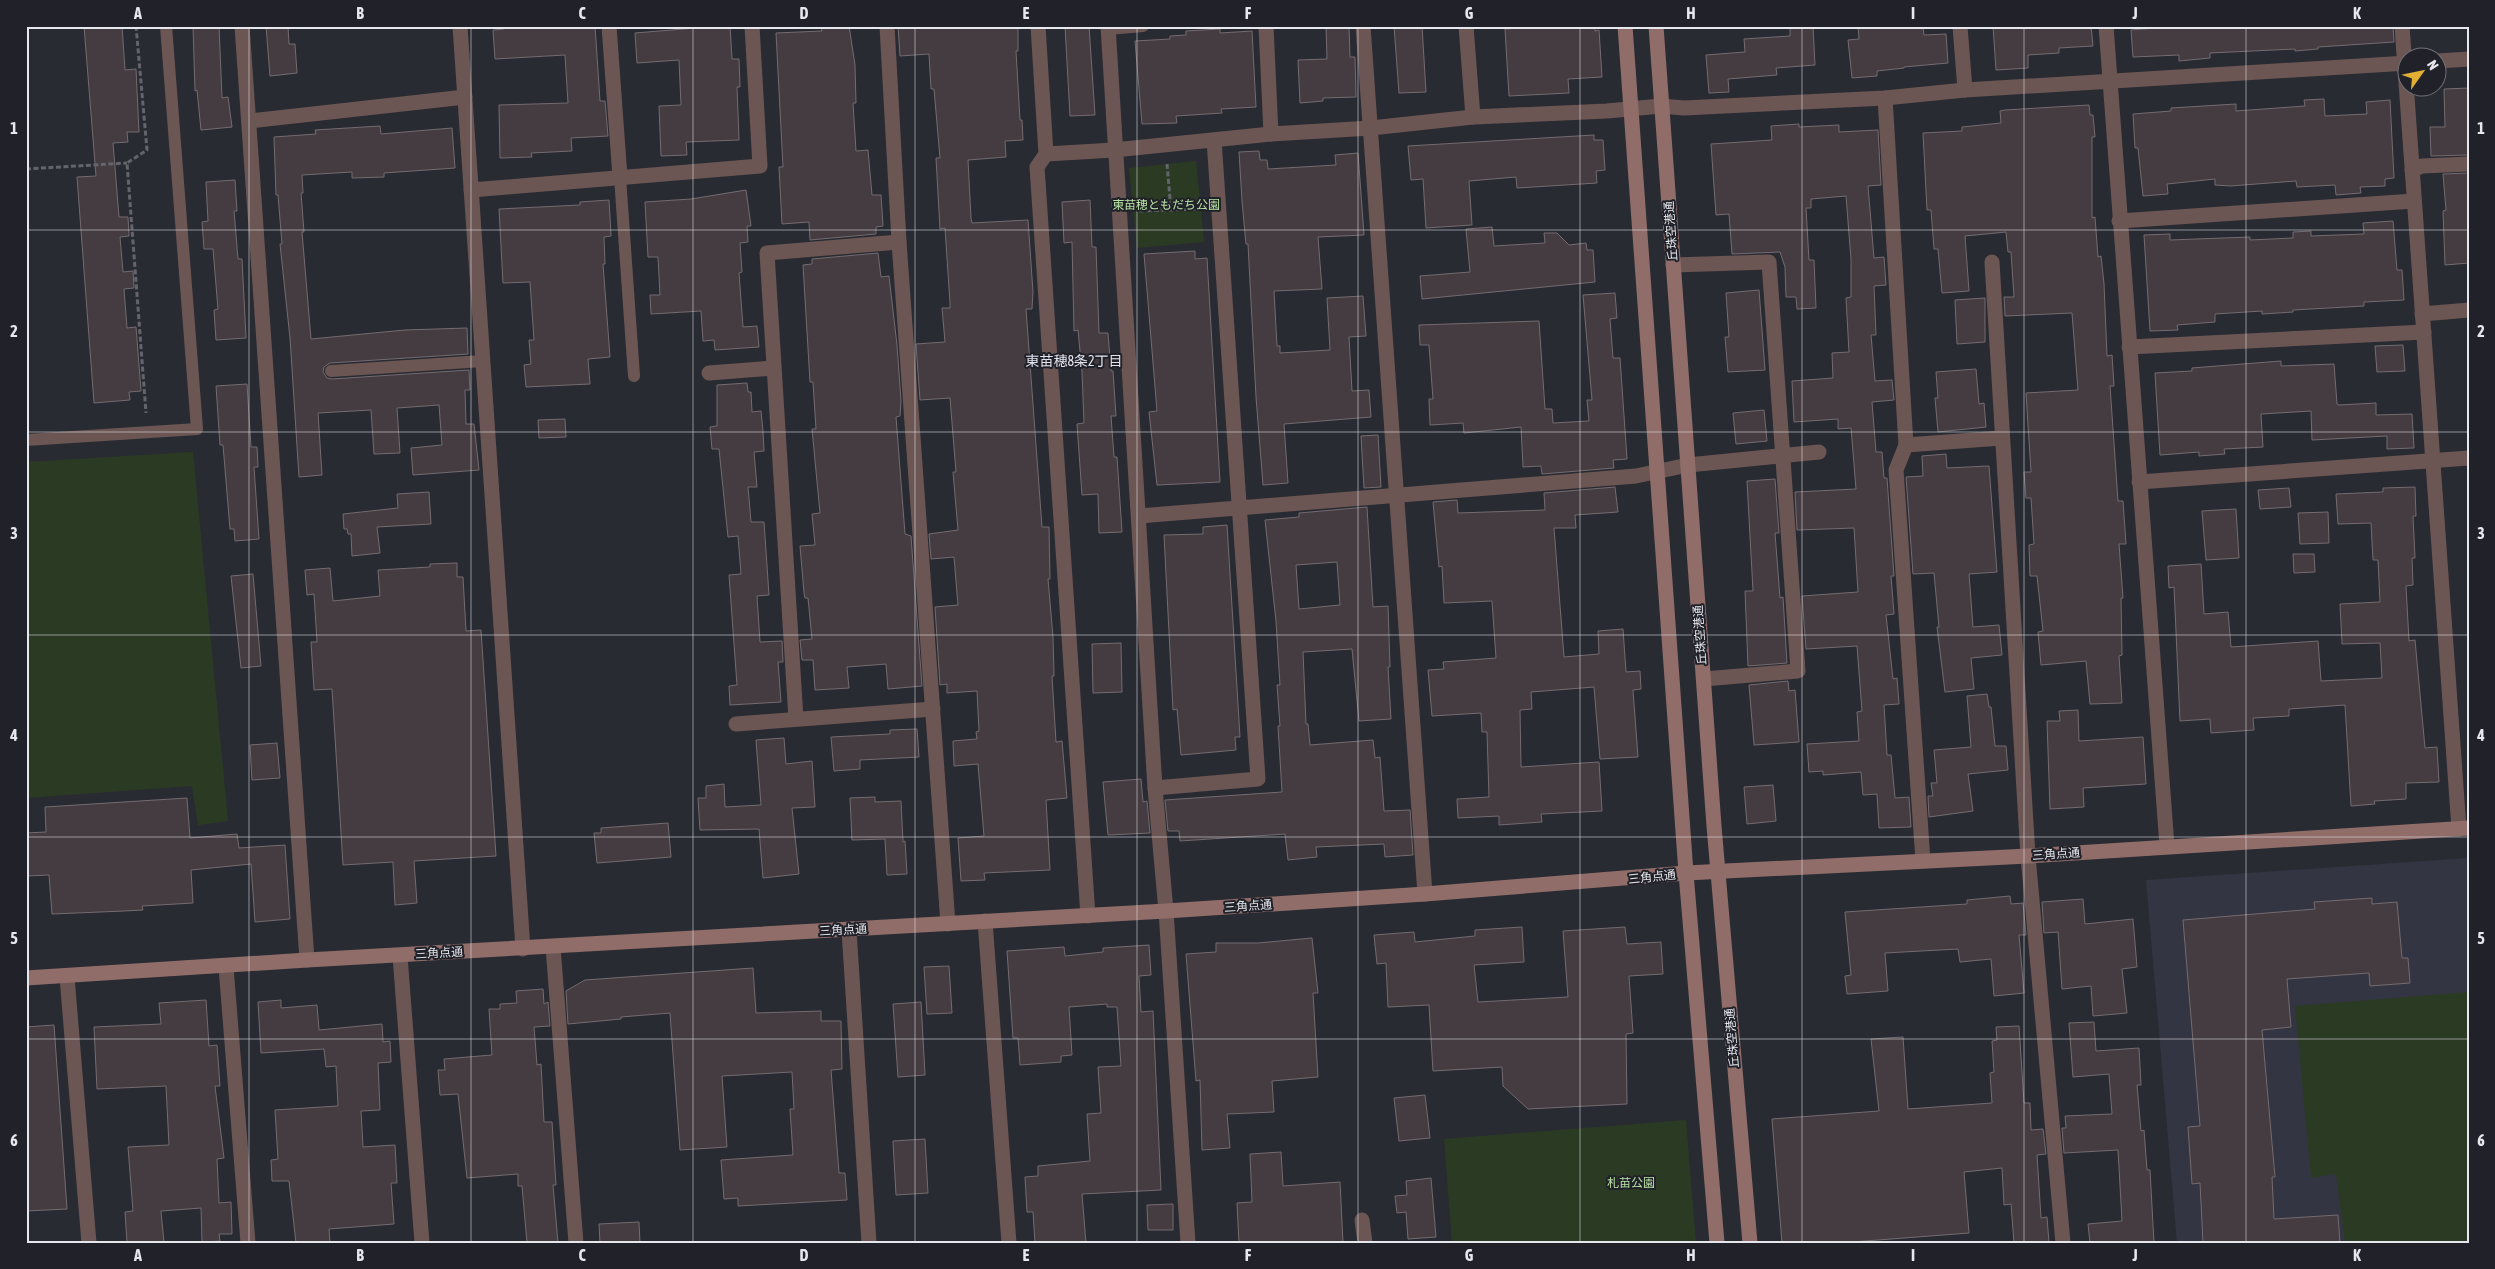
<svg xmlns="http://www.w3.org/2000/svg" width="2495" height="1269" viewBox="0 0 2495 1269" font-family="'Asap Condensed','Noto Sans JP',sans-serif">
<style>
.built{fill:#333542}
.green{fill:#2b3b23}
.building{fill:#443c40;stroke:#746b70;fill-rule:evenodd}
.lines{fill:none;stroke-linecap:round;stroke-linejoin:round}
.path{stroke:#64656c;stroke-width:3;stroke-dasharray:5 2.5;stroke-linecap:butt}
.lane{stroke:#6c5653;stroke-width:12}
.street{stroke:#6c5653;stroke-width:15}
.secondary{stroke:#906d69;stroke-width:15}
.grid{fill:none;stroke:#e7e8ed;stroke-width:1;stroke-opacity:0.55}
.labels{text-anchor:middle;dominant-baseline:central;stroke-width:4;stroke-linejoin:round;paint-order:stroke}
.park-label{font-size:12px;fill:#b9e4a4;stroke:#202129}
.street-label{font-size:12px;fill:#e7e8ed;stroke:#202129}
.neighbourhood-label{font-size:14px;fill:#e0e2ec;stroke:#202129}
.neatline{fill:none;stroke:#e7e8ed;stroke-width:2}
.grid-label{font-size:16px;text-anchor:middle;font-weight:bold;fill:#e7e8ed}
</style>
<rect width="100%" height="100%" fill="#292b33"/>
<path class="built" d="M2469 858V1243H2177L2146 880Z"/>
<g class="green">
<path d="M1196 161 1204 242 1137 248 1129 168Z"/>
<path d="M193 452 228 821 198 825 192 786 26 798V462Z"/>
<path d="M2469 992V1243H2345L2336 1174 2311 1178 2295 1006Z"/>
<path d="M1686 1120 1696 1243H1452L1444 1139Z"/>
</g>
<g class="building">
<path d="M84 26H122L125 70 136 69 139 132H127L128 142 113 143 119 217H128L129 236 120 237 123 272 133 271 134 288 124 289 127 328 136 327 141 391 129 392 130 400 94 403 77 177 96 176Z"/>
<path d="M193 26H219L222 98 228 97 232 127 201 130 197 90 195 91Z"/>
<path d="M266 26H288L289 44H295L297 73 270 76Z"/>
<path d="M504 26H595L600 101H605L608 136 571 138 572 151 531 153 532 157 500 158 499 105 568 103 565 55 495 59 493 30 504 29Z"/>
<path d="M696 26H730L732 59H739L740 87H737L739 140 686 142 687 155 661 156 659 106 681 105 679 60 637 63 635 33 696 28Z"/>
<path d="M821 26H849L855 65 856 103H853L856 151 868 150 872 195H881L883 226 876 227V234L810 240 809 222 782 224 779 167H783L776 33 822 31Z"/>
<path d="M898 26H1018V51H1016L1020 120H1022L1023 140 1005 141 1006 157 968 160 971 218 972 223 1028 220 1033 292 1032 309H1026L1042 527H1049L1050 579H1048L1053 637 1054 676H1052L1056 742 1062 741 1067 798 1046 800 1050 870 984 873 985 880 961 881 958 838 984 836 978 764 954 766 953 741 977 739 976 732 979 731 977 691 947 693V684L940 685 935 607 958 605 954 557 931 559 929 534 958 530 953 472H956L950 398 920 400 916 344 945 342 942 308H950V303L945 228 940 229 936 158H940L934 89H931L929 54 900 56Z"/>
<path d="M1065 26H1089L1095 115 1070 116Z"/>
<path d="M1326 26H1349L1350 57H1355L1356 97 1323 98V101L1300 103 1298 60 1327 59Z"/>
<path d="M1394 26H1422L1426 92 1399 93Z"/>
<path d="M1562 26H1595V31L1599 30 1602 77 1568 79 1569 93 1509 96 1505 29Z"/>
<path d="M1790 26H1813L1815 65 1776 68 1777 75 1728 79 1729 92 1709 93 1706 55 1745 52 1744 39 1790 36Z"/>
<path d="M1858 26H1923L1924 35 1946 34 1948 63 1904 67V68L1877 71V76L1852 78 1848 40 1859 39Z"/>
<path d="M1993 26H2091L2093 46 2059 48V53L2028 55V68L1996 70Z"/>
<path d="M2180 26H2393L2394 42 2318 47V49L2295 51V49L2210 53V58L2179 61V55L2133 57 2131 30Z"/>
<path d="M1220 29V33L1252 31 1256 107 1221 109 1222 113 1176 116 1177 123 1142 124 1135 41 1170 39V36L1186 35V31Z"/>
<path d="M2469 88V155L2431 156 2430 127H2445L2444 89Z"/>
<path d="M2324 99 2325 116 2367 114 2366 102 2390 100 2394 178 2385 179V186L2360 187 2361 193 2336 195 2335 185 2297 187 2296 181 2230 186 2215 185V179L2167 184 2168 194 2143 196 2138 148H2135L2133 114 2171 111V108L2236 104V111L2305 106 2304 100Z"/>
<path d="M2089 105 2090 115H2093L2095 137H2092V218L2095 217 2098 257 2101 256 2104 284 2107 356 2112 355 2114 386H2110L2118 501H2123L2126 544H2119L2123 598H2121L2122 655 2119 656 2122 703 2090 704 2086 661 2041 665 2038 632 2043 631 2037 576H2030L2029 545 2034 544 2031 498H2026L2024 472H2031L2026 393 2078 390 2072 313 2005 316 2004 297H2014L2011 252H2008L2006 232 1965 236 1969 291 1942 293 1938 249H1934L1931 210H1927L1923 133 1962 131V127L2001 123 2000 111 2005 110Z"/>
<path d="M1799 124V127L1839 125V132L1878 130 1881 185 1868 186 1874 258 1884 257 1886 285 1874 286 1876 335H1871L1875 381 1892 380 1894 400 1872 402 1876 452H1882L1884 478H1887L1894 576H1891L1894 614 1886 615 1893 679 1897 678 1899 704 1884 705 1887 755H1891L1895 798 1909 797 1911 827 1879 828 1877 794 1863 795 1861 772 1823 775V771L1809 772 1807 744 1859 741 1857 712 1862 711 1857 646 1806 649 1802 596 1858 592 1854 528 1797 530 1795 492 1856 489 1851 428 1838 429V419L1794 422 1792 381 1833 378 1832 353 1849 352 1846 298 1851 297V259L1846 196 1811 199V208H1806L1809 260H1814L1816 308 1797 309 1796 297H1786L1785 267 1780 252 1732 254 1729 214 1716 215 1711 144 1772 140 1771 126Z"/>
<path d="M380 126 381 134 452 128 455 168 384 173V177L352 178V172L302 175 303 193H301L304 232H302L311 339 405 330 467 328 468 354 330 363 324 367 323 372 327 378 332 379 469 370 470 390H465L466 424H474L479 470 413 475 411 448 442 445 439 405 397 408 400 453 374 454 371 410 318 413 322 475 299 477 290 338 280 244H282L278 195H276L274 137 316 134 315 130Z"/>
<path d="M1594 135V140H1603L1605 170 1596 171 1597 183 1517 188 1516 177 1469 181 1472 225 1426 228 1423 179 1411 180 1408 146Z"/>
<path d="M1259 151 1260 160H1267L1268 169 1336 165 1335 155 1358 153 1364 235 1318 237 1322 289 1274 291 1277 346H1280V353L1330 350 1327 298 1363 296 1366 336 1349 337 1352 391 1369 390 1371 417 1284 424 1288 483 1263 485 1256 397 1248 244H1246L1242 201 1239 152Z"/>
<path d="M2469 173V263L2445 265 2443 211 2446 210 2443 174Z"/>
<path d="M235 180 237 211H234L238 259H242L246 338 216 340 214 310 218 309 213 249H204L202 222 208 221 206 182Z"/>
<path d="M746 190 751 226H747L748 242 740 243 742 272 739 273 743 327 757 326 759 347 715 350 714 340 703 341 701 311 651 314 650 295H660L658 257H648L645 202 691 199Z"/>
<path d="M609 200 611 236 604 237 605 264H603L610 357 588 359 590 384 526 387 524 365 531 364 529 340H534L530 282 503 283 499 209 580 205V202Z"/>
<path d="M1090 200 1092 247H1096L1099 333H1108L1111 371H1113L1116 416H1111L1114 457H1117L1122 532 1099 533 1098 494 1082 495 1077 424 1084 423 1082 372 1078 330 1074 331 1072 242 1064 243 1062 202Z"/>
<path d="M2393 221 2397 270H2402L2404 300 2364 302V306L2293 310V312L2262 314V311L2215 314V322L2177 325 2178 330 2150 331 2144 235 2170 234V240L2250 237V240L2293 238V232L2311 231V236L2364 234 2363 223Z"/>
<path d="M1492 227 1494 246 1545 243 1544 233H1557L1569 245 1586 243 1587 250H1593L1595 282 1422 299 1420 276 1470 272 1466 229Z"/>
<path d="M1195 251V259L1207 258 1220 482 1157 485 1149 412 1157 411 1144 254Z"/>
<path d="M878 253 881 277 889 276 897 345 901 401 900 416 896 417 905 534 911 536 922 686 888 689 886 664 847 667 849 688 815 690 813 660H802L800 640 812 639 808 598H805L804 593 800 546 815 545 812 514 820 513 812 429H816L813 382H810L803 265 812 264V259Z"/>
<path d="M1759 290 1765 370 1728 372 1725 337H1729L1726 293Z"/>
<path d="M1615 293 1617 318 1610 319 1613 358H1620L1627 459 1613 460 1614 468 1542 474 1541 466 1523 467 1521 427 1464 433 1463 423 1430 425 1429 399H1433L1429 345H1420L1419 325 1539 321 1545 409H1552L1553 423 1589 421 1587 400H1592L1583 295Z"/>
<path d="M1985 298V342L1957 344 1955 300Z"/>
<path d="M2403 345 2405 371 2377 372 2375 346Z"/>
<path d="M2281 361V366L2334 364 2337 404 2339 405 2376 403V415L2412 414 2414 448 2387 449V436L2312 440 2311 411 2261 414 2263 447 2224 449 2225 454 2199 456V452L2160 455 2155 373 2192 371V368Z"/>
<path d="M1976 369 1979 404 1984 403 1986 427 1938 432 1935 398H1938L1936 372Z"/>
<path d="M747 383 748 392H751L752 412 761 411 763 431 764 451 754 452 757 487H748L751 522H764L769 595 757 596 760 642 782 641 783 662H778L781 702 730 705 729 686 737 685 729 575 741 574 738 536 728 537 719 449H712L710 427 717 426V385Z"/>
<path d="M247 384 251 447H257L258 467H254L259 539 235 541 234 529H230L223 445H220L216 386Z"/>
<path d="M1764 410 1767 441 1736 444 1733 413Z"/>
<path d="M565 419 566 437 539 438 538 420Z"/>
<path d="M1378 435 1381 487 1364 488 1361 436Z"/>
<path d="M1946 454 1947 468 1989 466 1997 572 1969 574 1973 627 1999 625 2002 655 1971 658 1974 689 1945 692 1937 627H1939L1934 573 1913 574 1906 477 1923 476 1922 456Z"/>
<path d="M1775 479 1779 533H1775L1780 598 1783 597 1787 663 1748 666 1745 591H1753L1747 481Z"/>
<path d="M1615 487 1618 512 1575 515 1576 528H1554L1564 657 1599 654 1598 631 1623 629 1626 672 1640 671 1641 689 1633 690 1638 757 1600 759 1594 687 1531 692 1532 709 1520 710 1521 767 1599 762 1602 811 1541 814 1542 822 1499 825V816L1458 818 1457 799 1489 797 1487 732H1482L1481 713 1432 716 1428 670 1444 669 1443 662 1496 658 1492 601 1444 603 1442 566 1439 567 1433 502 1457 500 1458 513 1545 510 1544 493Z"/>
<path d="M2415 487 2416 516H2413L2415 558H2412L2413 585 2406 586 2409 641 2415 640 2425 748 2437 747 2439 782 2406 783V799L2374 801 2375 804 2351 806 2345 705 2289 709V716L2253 718 2254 730 2211 733 2210 719 2180 721 2174 587 2169 588 2168 566 2201 564 2204 614 2228 612 2231 647 2318 641 2321 681 2382 678 2380 643 2342 644 2340 604 2380 602 2378 560H2373L2371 523 2338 524 2336 494 2383 492V488Z"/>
<path d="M2289 488 2291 507 2260 509 2258 490Z"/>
<path d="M429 492 431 524 377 527 380 553 352 556 351 534H348L347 529H344L343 514 398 508 397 494Z"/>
<path d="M1367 507 1373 607 1388 606 1390 667H1388L1391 719 1359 721 1352 649 1303 652 1306 724H1308L1310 745 1373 740 1375 758 1380 757 1384 811 1410 810 1413 855 1385 857 1384 844 1316 847 1317 857 1288 860 1285 834 1180 841 1179 831H1168L1165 800 1282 792 1278 726H1280L1277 685H1280L1276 621 1265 520 1299 517V513ZM1337 562 1340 605 1299 609 1296 565Z"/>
<path d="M2236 509 2239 558 2206 560 2202 511Z"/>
<path d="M2328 512 2329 543 2300 544 2298 513Z"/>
<path d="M1227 525 1240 737H1235L1236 750 1181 755 1177 709 1173 710 1164 535 1203 534V527Z"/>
<path d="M2293 554H2314L2315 572 2294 573Z"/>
<path d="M457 563V577H463L466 631 481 630 496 856 414 861 417 903 395 905 393 862 343 865 332 689 314 690 311 642H317L314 594 307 595 305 570 330 568 333 601 380 596 378 570 430 567V564Z"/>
<path d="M253 574 261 666 241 668 231 576Z"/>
<path d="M1121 643 1122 692 1093 693 1092 644Z"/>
<path d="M1788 681 1789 691 1795 690 1799 742 1754 745 1749 685Z"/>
<path d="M1987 694 1989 707H1991L1995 746H2006L2008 770 1968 774 1973 811 1929 817 1928 796H1933L1931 783H1937L1934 750 1971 747 1967 696Z"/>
<path d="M2078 710 2079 741 2143 737 2146 784 2083 788 2084 807 2050 809 2047 721H2060L2059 711Z"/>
<path d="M917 729 919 757 860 760V769L834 771 831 737 890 734V730Z"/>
<path d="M784 738 786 764 812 761 815 807 792 808 799 874 763 878 759 829 700 830 698 798H706V786L724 784 725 807 761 805 756 740Z"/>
<path d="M277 743 280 778 252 780 250 745Z"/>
<path d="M1141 779 1143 802 1147 801 1150 833 1108 835 1103 782Z"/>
<path d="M1773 785 1776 821 1747 824 1744 787Z"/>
<path d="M875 797V802L901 801 903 842 905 841 907 874 887 875 885 839 852 840 850 798Z"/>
<path d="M187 798 190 838 237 834 239 848 285 845 290 919 255 922 251 864 191 870 193 903 142 906 143 910 124 911 52 914 49 875 26 876V833L46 832 45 807Z"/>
<path d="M668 823 671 857 597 863 594 833H601V828Z"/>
<path d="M2010 896 2011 904 2023 903 2026 935H2019L2024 993 1994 996 1991 959 1960 962 1958 949 1885 953 1888 991 1847 994 1845 976 1851 975 1845 912 1967 904V900Z"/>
<path d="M2372 898V904L2397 902 2402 958H2408L2410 983 2370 986 2369 973 2287 979 2291 1027 2262 1030 2275 1177H2272L2274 1219 2338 1215 2340 1243H2203L2200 1183 2192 1184 2188 1127 2200 1126 2183 920 2315 909 2314 902Z"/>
<path d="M2083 899 2085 924 2133 919 2137 967 2122 969 2127 1013 2093 1016 2091 986 2062 989 2058 932 2044 933 2042 902Z"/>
<path d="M1522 927 1524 962 1474 965 1478 1002 1568 997 1563 931 1625 927 1627 944 1661 942 1663 974 1629 976 1633 1033 1626 1034 1627 1104 1528 1109 1503 1086 1502 1067 1433 1071 1429 1005 1388 1007 1386 963 1377 964 1374 935 1414 932 1415 942 1475 936V930Z"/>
<path d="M1312 938 1318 993H1313L1318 1077 1272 1081 1274 1112 1227 1114 1230 1148 1202 1150 1200 1080 1196 1081 1186 954 1216 952V943H1258Z"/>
<path d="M1149 945 1151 975 1139 976 1141 1012 1153 1011 1161 1190 1082 1194 1086 1243H1035L1033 1212H1027L1025 1177 1038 1176V1166L1090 1161 1087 1114 1101 1113 1098 1067 1121 1066 1117 1007H1107V1004L1069 1007 1072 1055 1061 1056V1062L1020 1065 1018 1038H1013L1007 951 1064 947 1065 956 1103 952V948Z"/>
<path d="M949 966 952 1013 927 1014 924 967Z"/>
<path d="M753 968 756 1013 821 1011V1021H841L842 1069 831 1070 839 1173H845L847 1200 738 1206V1198L724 1199 721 1160 793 1155 790 1109H794L792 1072 722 1076 727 1147 680 1150 670 1013 621 1017V1019L568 1024 566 991 585 980Z"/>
<path d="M543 989 544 1004 548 1002 550 1026 534 1027 537 1065 541 1064 544 1122H552L556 1185H553L558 1243H527L522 1186H518V1174L467 1178 458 1094 440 1095 438 1070H445L444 1059 492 1055 489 1009H500V1004L517 1003 516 991Z"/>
<path d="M206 1000 209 1046 217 1045 220 1086H215L224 1158 217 1159 219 1203 231 1202 232 1234H219L220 1241 202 1242 201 1208 161 1211 164 1243H127L125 1212 133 1211 128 1147 169 1145 166 1086 97 1089 94 1027 161 1024 159 1003Z"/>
<path d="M281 1000V1008L317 1005 319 1030 382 1024 383 1042 390 1041 391 1062 378 1063 380 1110 361 1111 363 1147 395 1145 397 1183H391L394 1224 329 1229 330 1243H296L289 1181H272L271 1160 278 1159 275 1110 338 1106 336 1066 326 1067 324 1049 261 1053 258 1002Z"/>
<path d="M921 1002 925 1075 898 1077 893 1004Z"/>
<path d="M2094 1022 2096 1051 2139 1048 2141 1085H2137L2141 1131 2144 1130 2147 1170H2150L2154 1243H2090L2088 1224 2122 1221 2118 1150 2064 1153 2062 1128H2066L2065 1116 2112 1114 2109 1074 2073 1077 2069 1023Z"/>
<path d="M54 1025 67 1209 26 1211V1027Z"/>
<path d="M2019 1026 2024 1103H2030L2031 1130 2043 1129 2046 1154 2037 1155 2041 1218 2047 1217 2049 1243H2014L2011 1204 2004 1205 2002 1168 1964 1172 1969 1233 1839 1243H1782L1772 1119 1879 1111 1871 1039 1903 1037 1908 1109 1992 1103 1990 1073 1994 1072 1992 1041 1997 1040 1996 1027Z"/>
<path d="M1425 1095 1430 1138 1399 1141 1394 1098Z"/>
<path d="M925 1139 928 1193 896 1195 893 1141Z"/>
<path d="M1281 1152 1283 1186 1340 1182 1343 1243H1239L1237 1203 1252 1202 1250 1154Z"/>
<path d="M1431 1178 1436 1237 1408 1239 1406 1212 1397 1213 1395 1196 1407 1195 1406 1181Z"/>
<path d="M1173 1204V1230H1148L1147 1205Z"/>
<path d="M639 1222 640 1243H600L599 1224Z"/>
</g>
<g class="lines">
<g class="path">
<path d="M136 26 147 150 127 163 146 413"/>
<path d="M1167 164 1171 210"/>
<path d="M26 169 127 163"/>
<path d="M1139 211 1200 209"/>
</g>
<g class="lane">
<path d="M1108 29 1143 26"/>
<path d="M620 177 634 376"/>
<path d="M331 371 483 361"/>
<path d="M26 440 197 429 166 26"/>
</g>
<g class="street">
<path d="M242 26 307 960"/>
<path d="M460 26 523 949"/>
<path d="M609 26 620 177"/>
<path d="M887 26 899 242 948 924"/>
<path d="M1038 26 1046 154 1037 167 1088 916"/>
<path d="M1108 26 1155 788 1166 911 1188 1243"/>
<path d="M1266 26 1271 134"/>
<path d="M1363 26 1425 894"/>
<path d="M1466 26 1473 117"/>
<path d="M1960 26 1965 90"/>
<path d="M2106 26 2167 846"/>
<path d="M2402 26 2459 829"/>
<path d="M2438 61 2469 59"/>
<path d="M1885 98 1906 445 1896 470 1923 861"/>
<path d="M249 121 465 97"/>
<path d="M1046 154 1114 150 1271 134 1371 128 1473 117 1607 111 1661 106 1684 108 1885 98 1965 90 2408 63"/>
<path d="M2412 170 2422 166 2469 164"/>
<path d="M471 190 760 166 752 26"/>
<path d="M2119 221 2414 201"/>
<path d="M1992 262 2028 856 2063 1243"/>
<path d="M1673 265 1769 262 1798 671 1704 679"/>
<path d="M2422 314 2469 310"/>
<path d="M2129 347 2424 332"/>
<path d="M709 373 773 368"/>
<path d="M1906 445 2001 438"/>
<path d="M2139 482 2469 458"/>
<path d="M1139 516 1636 476 1688 465 1819 452"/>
<path d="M796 719 767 253 899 242"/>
<path d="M736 724 933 709"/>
<path d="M1155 788 1258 779 1214 140"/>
<path d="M985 921 1009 1243"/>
<path d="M849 930 869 1243"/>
<path d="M553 947 576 1243"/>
<path d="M400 956 422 1243"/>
<path d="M226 967 248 1243"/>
<path d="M67 977 89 1243"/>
<path d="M1362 1220 1365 1243"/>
</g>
<g class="secondary">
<path d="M1625 26 1686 873 1717 1243"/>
<path d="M1656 26 1714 826 1750 1243"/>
<path d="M26 978 307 960 1166 911 1425 894 1686 873 2028 856 2469 828"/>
</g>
</g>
<path class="grid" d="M249 26V1243M471 26V1243M693 26V1243M915 26V1243M1137 26V1243M1358 26V1243M1580 26V1243M1802 26V1243M2024 26V1243M2246 26V1243M26 230H2469M26 432H2469M26 635H2469M26 837H2469M26 1039H2469"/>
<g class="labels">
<g class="park-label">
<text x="1166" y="205">東苗穂ともだち公園</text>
<text x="1631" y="1183">札苗公園</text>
</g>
<g class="street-label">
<text transform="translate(1671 231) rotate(-94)">丘珠空港通</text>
<text transform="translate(1700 635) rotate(-94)">丘珠空港通</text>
<text transform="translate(2056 854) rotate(-4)">三角点通</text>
<text transform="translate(1652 877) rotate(-6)">三角点通</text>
<text transform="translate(1248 906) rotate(-4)">三角点通</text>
<text transform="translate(843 930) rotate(-3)">三角点通</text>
<text transform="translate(439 953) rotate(-3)">三角点通</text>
<text transform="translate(1732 1038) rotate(-95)">丘珠空港通</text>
</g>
<g class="neighbourhood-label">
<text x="1074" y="361">東苗穂8条2丁目</text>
</g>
</g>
<rect width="2495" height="1269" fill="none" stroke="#202129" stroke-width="55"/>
<g transform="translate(2422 72) rotate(57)"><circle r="24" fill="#202129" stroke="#707177"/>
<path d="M0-4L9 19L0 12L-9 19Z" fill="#e2af34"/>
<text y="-8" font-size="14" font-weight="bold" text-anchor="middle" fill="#e7e8ed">N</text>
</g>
<rect x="28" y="28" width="2440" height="1214" class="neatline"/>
<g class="grid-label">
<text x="138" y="19">A</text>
<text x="360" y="19">B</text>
<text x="582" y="19">C</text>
<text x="804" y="19">D</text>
<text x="1026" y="19">E</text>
<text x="1248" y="19">F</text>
<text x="1469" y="19">G</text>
<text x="1691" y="19">H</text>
<text x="1913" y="19">I</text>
<text x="2135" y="19">J</text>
<text x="2357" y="19">K</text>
<text x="14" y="134">1</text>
<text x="2481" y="134">1</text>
<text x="14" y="337">2</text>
<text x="2481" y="337">2</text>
<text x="14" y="539">3</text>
<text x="2481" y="539">3</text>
<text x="14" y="741">4</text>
<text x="2481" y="741">4</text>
<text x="14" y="944">5</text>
<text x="2481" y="944">5</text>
<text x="14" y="1146">6</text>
<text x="2481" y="1146">6</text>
<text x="138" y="1261">A</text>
<text x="360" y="1261">B</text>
<text x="582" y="1261">C</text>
<text x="804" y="1261">D</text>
<text x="1026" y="1261">E</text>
<text x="1248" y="1261">F</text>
<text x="1469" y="1261">G</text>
<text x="1691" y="1261">H</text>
<text x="1913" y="1261">I</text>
<text x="2135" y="1261">J</text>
<text x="2357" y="1261">K</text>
</g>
</svg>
